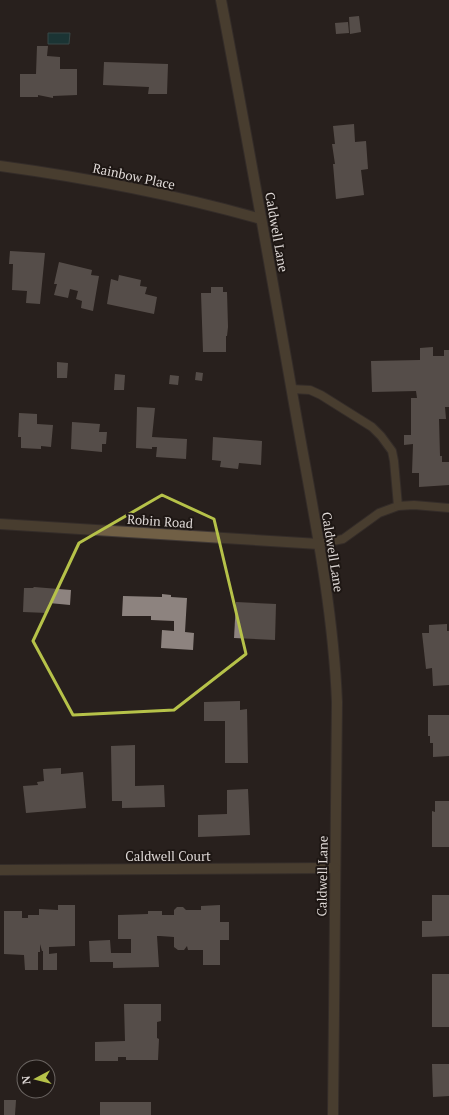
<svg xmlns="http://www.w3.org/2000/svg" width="449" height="1115" viewBox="0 0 449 1115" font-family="'PT Serif',serif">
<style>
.water{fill:#0c4c51;stroke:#4b7679}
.building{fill:#8d837f}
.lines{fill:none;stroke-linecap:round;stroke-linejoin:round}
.service-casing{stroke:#423a37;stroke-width:10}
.minor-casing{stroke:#423a37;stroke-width:12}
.service{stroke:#705f45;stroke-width:8}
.minor{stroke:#705f45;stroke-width:10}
.marked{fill:none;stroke:#b6c249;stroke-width:3;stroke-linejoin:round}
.labels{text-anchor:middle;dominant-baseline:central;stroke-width:4;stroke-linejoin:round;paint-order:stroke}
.street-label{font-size:13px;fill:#dfd9d7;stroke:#1e1714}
</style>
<rect width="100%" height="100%" fill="#28201d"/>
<path class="water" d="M48 33H70L69 44H48Z"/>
<g class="building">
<path d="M359 16 361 32 350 34 349 17Z"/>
<path d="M348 22 349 33 336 34 335 23Z"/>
<path d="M37 46H48L47 56 60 57V69H77V95L53 96V98L38 95V97H20V74H36Z"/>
<path d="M104 62 168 64 167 94H148L149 87 103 85Z"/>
<path d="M354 124 355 142 366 141 368 169 361 170 364 195 336 199 333 164H335L332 144H335L333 126Z"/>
<path d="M10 251 45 253 40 304 26 303 27 291 12 290 13 264H9Z"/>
<path d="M59 262 92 270 91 275 99 276 93 311 81 308 82 301 76 299 78 291 70 289 68 298 54 295 57 284H54Z"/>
<path d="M119 275 141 280 140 286 147 287 145 294 157 297 154 314 107 304 111 279 118 281Z"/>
<path d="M211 287H223V292H227L228 327 227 336H226V352H203L201 293H211Z"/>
<path d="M433 347V356H444V350H449V407H445L446 419H439L440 456H442V462H449V485L419 487V473H412L413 444 404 445V435H411V398H417L416 391 372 392 371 361 420 360V348Z"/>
<path d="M57 362 68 363 67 378H57Z"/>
<path d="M196 372 203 373 202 381 195 380Z"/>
<path d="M115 374 125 375 124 390H114Z"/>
<path d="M170 375 179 376 178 385 169 384Z"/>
<path d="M137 407 155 408 152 437 187 439 186 459 156 457 157 447H152V449L136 448Z"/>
<path d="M19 413 37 414V424L53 425 51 447 41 446V449L21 448V437H18Z"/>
<path d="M72 422 100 424 99 432H107L106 444H102V452L71 449Z"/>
<path d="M213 437 262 441 261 465 239 463 238 469 220 467 221 461 212 460Z"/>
<path d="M34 587 71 590 70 605 49 603 48 613 23 612 24 588H33Z"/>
<path d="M162 594 171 595V597L187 598 185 632 194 633 193 650 161 648 162 630 174 631V621L151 620V616H122L123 596 162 597Z"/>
<path d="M236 602 276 604 275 640 234 638Z"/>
<path d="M447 624V631H449V685L433 686 432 668 426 669 422 633H429V625Z"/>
<path d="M240 701V710L247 709 248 763H225V721H204V702Z"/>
<path d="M428 715H449V756L433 757V743H430V736H428Z"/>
<path d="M135 745V786L164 785 165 807 122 808V801H112L111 746Z"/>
<path d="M61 768V774L83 772 86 808 26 813 23 786 38 785 37 782 44 781 43 769Z"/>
<path d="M248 789 250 835 198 837V815L227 814V790Z"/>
<path d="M435 801H449V847H432V811L435 812Z"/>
<path d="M432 895H449V936L422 937V921H432Z"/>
<path d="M58 905H75V946L49 947V954L57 953V970H43V951H42L40 944V952H38V970H25L24 955 4 954V911H22V918H28V915H39V909L58 910Z"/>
<path d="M220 905V922H229V940H220V965H203V950H188L187 946 184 950H178L174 947V937L160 936H157L159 967 113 968V962H90L89 941 110 940 111 953H131V939H118V915L148 914V911H162V915H174V910L177 907H183L186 910H201V906Z"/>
<rect x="432" y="974" width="17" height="53"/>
<path d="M124 1004H161V1021L157 1022V1038L159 1039 158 1060H126V1057H118V1061H95V1042L125 1041Z"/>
<path d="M432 1064H449V1096L433 1097Z"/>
<path d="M4 1100H16L15 1115H4Z"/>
<rect x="100" y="1102" width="51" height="13"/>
</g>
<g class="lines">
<defs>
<g id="service">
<path d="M291 389 310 390 321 395 372 427 381 436 392 451 394 461 398 506 379 513 343 539 319 544"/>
<path d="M398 506 414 505 449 508"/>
</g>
<g id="minor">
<path d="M221 0C247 136 271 272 295 409 312 506 333 603 337 702L333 1115"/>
<path d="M0 166C88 178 176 195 261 219"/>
<path d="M0 524 319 544"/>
<path d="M0 870 335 868"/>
</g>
</defs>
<use href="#service" class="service-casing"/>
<use href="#minor" class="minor-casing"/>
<use href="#service" class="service"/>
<use href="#minor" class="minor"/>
</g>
<path d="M0 0H449V1115H0ZM162 495 214 519 246 654 174 710 73 715 33 641 79 543Z" fill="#28201d" fill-opacity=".55" fill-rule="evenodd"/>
<path class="marked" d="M162 495 214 519 246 654 174 710 73 715 33 641 79 543Z"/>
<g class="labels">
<g class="street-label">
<text transform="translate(134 176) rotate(12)">Rainbow Place</text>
<text transform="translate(277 232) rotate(80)">Caldwell Lane</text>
<text transform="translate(160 521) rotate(4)">Robin Road</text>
<text transform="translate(333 552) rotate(81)">Caldwell Lane</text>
<text x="168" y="856">Caldwell Court</text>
<text transform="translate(322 876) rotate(-89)">Caldwell Lane</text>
</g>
</g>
<g transform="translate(36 1079) rotate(263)"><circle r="19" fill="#1e1714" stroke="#6b6562"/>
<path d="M0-3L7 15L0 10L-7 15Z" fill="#b6c249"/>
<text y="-6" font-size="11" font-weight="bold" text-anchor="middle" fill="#dfd9d7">N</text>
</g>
</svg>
